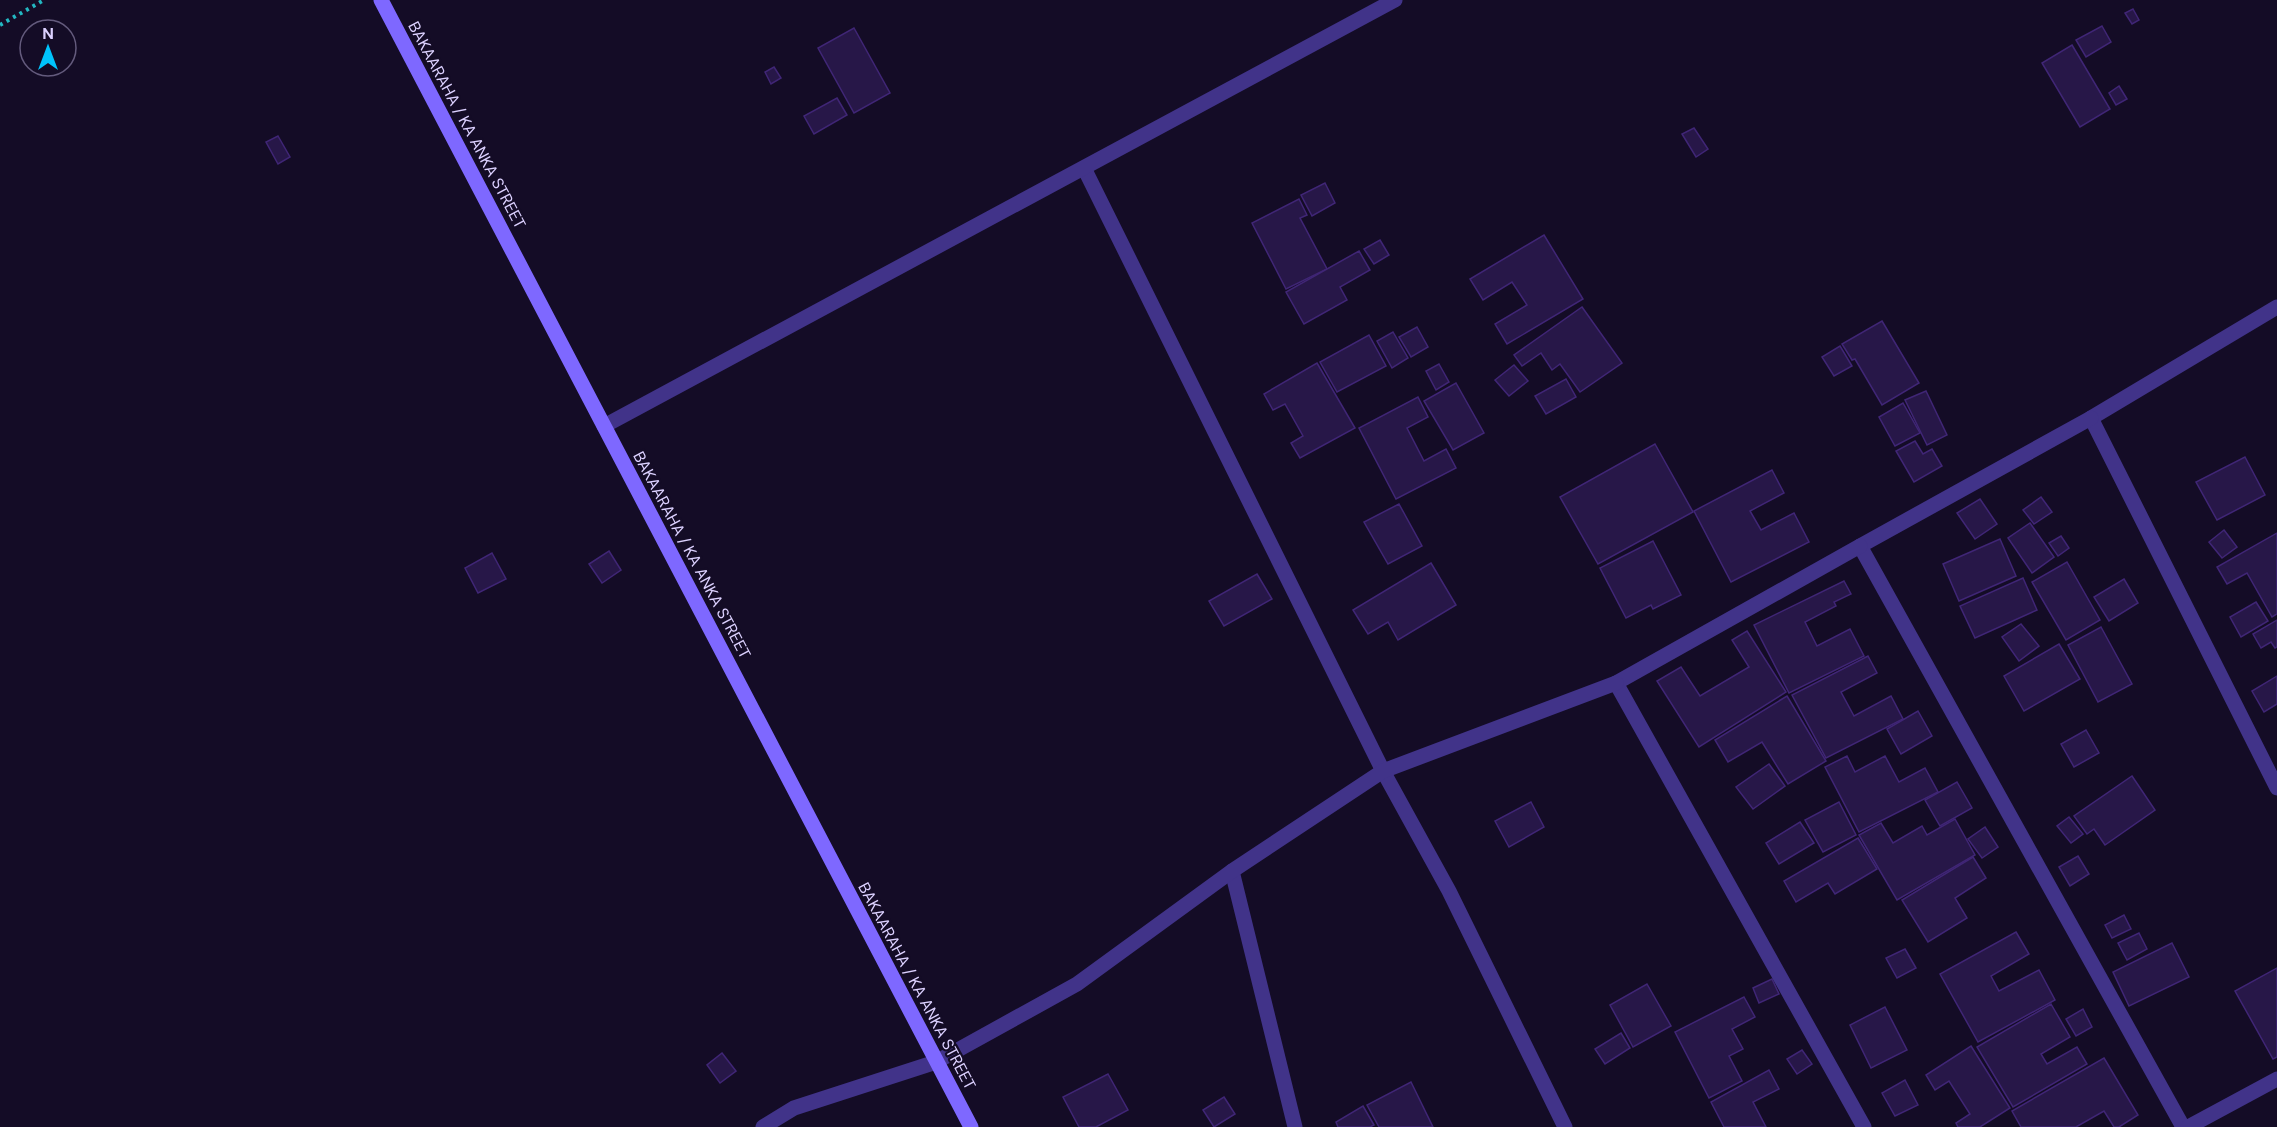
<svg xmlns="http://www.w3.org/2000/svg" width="2277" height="1127" viewBox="0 0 2277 1127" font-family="'DM Sans',sans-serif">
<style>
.building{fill:#271748;stroke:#402676;stroke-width:1.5}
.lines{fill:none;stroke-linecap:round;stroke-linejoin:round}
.path{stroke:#23b7c1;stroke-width:4;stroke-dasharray:3 4.5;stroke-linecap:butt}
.street{stroke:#413389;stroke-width:15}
.secondary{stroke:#7e68ff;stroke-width:15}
.labels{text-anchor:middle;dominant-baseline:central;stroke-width:4.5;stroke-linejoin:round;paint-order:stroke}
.street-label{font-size:16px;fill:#dcd1ff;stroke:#140c26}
</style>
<rect width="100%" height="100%" fill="#140c26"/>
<g class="building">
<path d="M2133 9 2139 20 2132 24 2125 13Z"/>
<path d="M2102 26 2111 42 2086 57 2076 40Z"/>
<path d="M854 28 890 93 854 113 818 48Z"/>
<path d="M2072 45 2110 109 2080 127 2042 63Z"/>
<path d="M774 67 781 78 771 84 765 72Z"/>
<path d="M2119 86 2127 99 2116 105 2109 93Z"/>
<path d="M837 98 847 115 814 134 804 116Z"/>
<path d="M1694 128 1708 149 1696 157 1682 134Z"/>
<path d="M278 136 290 157 278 164 266 142Z"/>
<path d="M1325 183 1335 203 1312 216 1301 195Z"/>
<path d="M1299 199 1307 215 1300 218 1327 269 1286 289 1252 223Z"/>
<path d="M1544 235 1583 299 1507 344 1495 324 1527 305 1512 282 1483 300 1470 279Z"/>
<path d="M1380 240 1389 255 1374 264 1364 249Z"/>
<path d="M1359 251 1370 270 1340 287 1347 300 1304 324 1286 292Z"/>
<path d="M1582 307 1622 363 1580 392 1560 364 1552 370 1541 353 1522 366 1514 355Z"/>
<path d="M1882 321 1919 383 1882 405 1855 359 1852 360 1842 344Z"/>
<path d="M1417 327 1428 347 1411 357 1399 337Z"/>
<path d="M1393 332 1408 358 1392 368 1377 341Z"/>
<path d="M1369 335 1386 366 1337 392 1320 362Z"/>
<path d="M1840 346 1852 366 1834 376 1822 357Z"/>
<path d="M1317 363 1355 428 1300 458 1291 443 1303 436 1285 404 1273 410 1264 394Z"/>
<path d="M1439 364 1449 382 1436 390 1426 371Z"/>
<path d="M1514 365 1528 381 1509 396 1495 380Z"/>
<path d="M1566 379 1576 397 1546 414 1535 396Z"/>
<path d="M1456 383 1484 433 1453 450 1424 401Z"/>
<path d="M1926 391 1947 435 1927 445 1905 400Z"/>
<path d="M1418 397 1428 417 1407 428 1424 461 1446 449 1456 468 1396 499 1359 428Z"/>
<path d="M1903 403 1920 433 1895 446 1879 417Z"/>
<path d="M1915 441 1923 454 1932 449 1942 466 1914 482 1896 451Z"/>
<path d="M1655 444 1693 512 1598 564 1560 497Z"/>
<path d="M2245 457 2265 495 2217 520 2196 482Z"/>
<path d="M1772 470 1784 493 1750 511 1761 530 1794 513 1809 542 1731 582 1694 511Z"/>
<path d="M2041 497 2052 512 2034 524 2023 510Z"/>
<path d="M1980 499 1997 524 1975 539 1957 513Z"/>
<path d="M1399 504 1422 546 1388 564 1364 522Z"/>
<path d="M2030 523 2054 557 2032 573 2008 538Z"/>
<path d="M2224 530 2237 547 2222 558 2209 542Z"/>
<path d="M2277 533V614L2272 617 2247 573 2227 584 2217 567Z"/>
<path d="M2061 536 2069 548 2058 556 2049 543Z"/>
<path d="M2000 539 2016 576 1959 601 1943 564Z"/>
<path d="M1653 541 1681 595 1653 609 1651 605 1626 618 1600 568Z"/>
<path d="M609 551 621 570 602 583 589 564Z"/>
<path d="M492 553 506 579 478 593 465 568Z"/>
<path d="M2067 562 2100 620 2066 640 2032 582Z"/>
<path d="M1431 563 1456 605 1398 640 1388 622 1368 634 1353 610Z"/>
<path d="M1257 574 1272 599 1224 626 1209 601Z"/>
<path d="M2023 578 2037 610 1975 638 1960 606Z"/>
<path d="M2124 579 2138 603 2109 621 2094 597Z"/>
<path d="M1844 581 1851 594 1834 602 1836 606 1805 622 1817 646 1850 629 1864 656 1789 693 1754 625Z"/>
<path d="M2256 602 2268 621 2241 637 2230 617Z"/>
<path d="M2277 620V647L2275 648 2271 642 2261 648 2253 634Z"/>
<path d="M2021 624 2039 646 2019 661 2002 637Z"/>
<path d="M2101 627 2132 684 2098 702 2068 645Z"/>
<path d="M1747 631 1786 692 1699 747 1657 681 1681 667 1700 696 1749 667 1732 640Z"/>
<path d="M2059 644 2080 679 2024 711 2004 676Z"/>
<path d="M1868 656 1877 673 1841 692 1854 716 1891 696 1903 719 1826 758 1792 695Z"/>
<path d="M2277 676V704L2264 712 2252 691Z"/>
<path d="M1787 696 1826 761 1788 784 1762 742 1728 762 1715 740Z"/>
<path d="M1918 711 1932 736 1901 754 1887 729Z"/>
<path d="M2086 730 2099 753 2074 767 2061 744Z"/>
<path d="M1847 756 1855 772 1885 756 1899 782 1925 768 1938 792 1859 832 1825 767Z"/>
<path d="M1769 764 1785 786 1753 809 1736 787Z"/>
<path d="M2132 776 2155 810 2105 845 2094 829 2087 834 2074 816Z"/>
<path d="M1957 782 1972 808 1940 826 1925 800Z"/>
<path d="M1531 802 1544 827 1509 847 1495 821Z"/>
<path d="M1839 802 1856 835 1823 852 1805 820Z"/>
<path d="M2069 817 2083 834 2071 843 2057 826Z"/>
<path d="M1955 819 1975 855 1897 900 1859 835 1881 823 1893 843 1922 826 1927 835Z"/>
<path d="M1800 822 1814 843 1779 864 1766 843Z"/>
<path d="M1985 827 1998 847 1982 858 1968 839Z"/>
<path d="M1858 838 1877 869 1835 894 1828 883 1796 902 1784 881Z"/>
<path d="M2078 856 2089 874 2070 886 2059 867Z"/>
<path d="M1973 857 1986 878 1955 898 1967 918 1928 942 1902 900Z"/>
<path d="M2124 915 2131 929 2112 938 2105 925Z"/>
<path d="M2016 932 2029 954 1991 976 1999 991 2039 970 2055 1000 1978 1042 1940 974Z"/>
<path d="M2139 933 2147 949 2127 960 2118 943Z"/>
<path d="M2172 943 2189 977 2129 1006 2113 972Z"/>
<path d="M1905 949 1916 968 1897 978 1886 958Z"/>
<path d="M2277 968V1057L2273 1059 2235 991Z"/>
<path d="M1772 979 1779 994 1759 1003 1753 988Z"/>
<path d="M1647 984 1671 1026 1633 1047 1610 1005Z"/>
<path d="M1744 997 1755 1017 1732 1029 1743 1049 1729 1056 1742 1081 1709 1098 1675 1032Z"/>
<path d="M2051 1004 2070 1037 2041 1054 2047 1064 2077 1047 2087 1064 2013 1107 1977 1047Z"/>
<path d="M1885 1007 1907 1050 1871 1068 1850 1025Z"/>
<path d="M2083 1009 2092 1027 2076 1036 2066 1019Z"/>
<path d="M1621 1033 1630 1048 1605 1064 1595 1049Z"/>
<path d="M1971 1046 2010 1108 1980 1127H1958L1956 1123 1970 1114 1949 1081 1935 1090 1926 1075Z"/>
<path d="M1802 1050 1812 1064 1797 1074 1787 1059Z"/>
<path d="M722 1053 736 1071 720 1083 707 1065Z"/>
<path d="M2104 1058 2138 1115 2119 1127H2114L2104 1111 2076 1127H2021L2012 1111Z"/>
<path d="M1769 1070 1779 1089 1753 1102 1766 1127H1724L1711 1102Z"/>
<path d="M1108 1074 1128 1110 1096 1127H1079L1063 1097Z"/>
<path d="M1905 1080 1918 1105 1895 1116 1882 1093Z"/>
<path d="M1411 1082 1433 1127H1379L1367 1105Z"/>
<path d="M1224 1097 1235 1114 1214 1127 1203 1110Z"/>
<path d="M1363 1106 1374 1125 1370 1127H1338L1336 1122Z"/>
</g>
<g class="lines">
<path class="path" d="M0 25 44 0"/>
<g class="street">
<path d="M1084 168 1383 771 1449 891 1565 1127"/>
<path d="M2277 307 2091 418 2277 788"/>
<path d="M2091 418 1860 546 2183 1127"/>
<path d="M604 426 1395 0"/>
<path d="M1860 546 1616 683 1864 1127"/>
<path d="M1232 871 1295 1127"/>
<path d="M763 1127 794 1108 936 1062 1077 984 1232 871 1383 771 1616 683"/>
<path d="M2188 1127 2277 1079"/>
</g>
<path class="secondary" d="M381 0 971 1127"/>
</g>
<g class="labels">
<g class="street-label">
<text transform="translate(467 125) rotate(62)">BAKAARAHA / KA ANKA STREET</text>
<text transform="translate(692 555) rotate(62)">BAKAARAHA / KA ANKA STREET</text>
<text transform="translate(917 986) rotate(62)">BAKAARAHA / KA ANKA STREET</text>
</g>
</g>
<g transform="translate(48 48)"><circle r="28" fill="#140c26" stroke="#645b7d" stroke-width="1.5"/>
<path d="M0-4.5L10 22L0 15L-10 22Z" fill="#00c3fc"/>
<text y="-9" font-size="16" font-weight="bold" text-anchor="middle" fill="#dcd1ff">N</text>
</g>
</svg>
